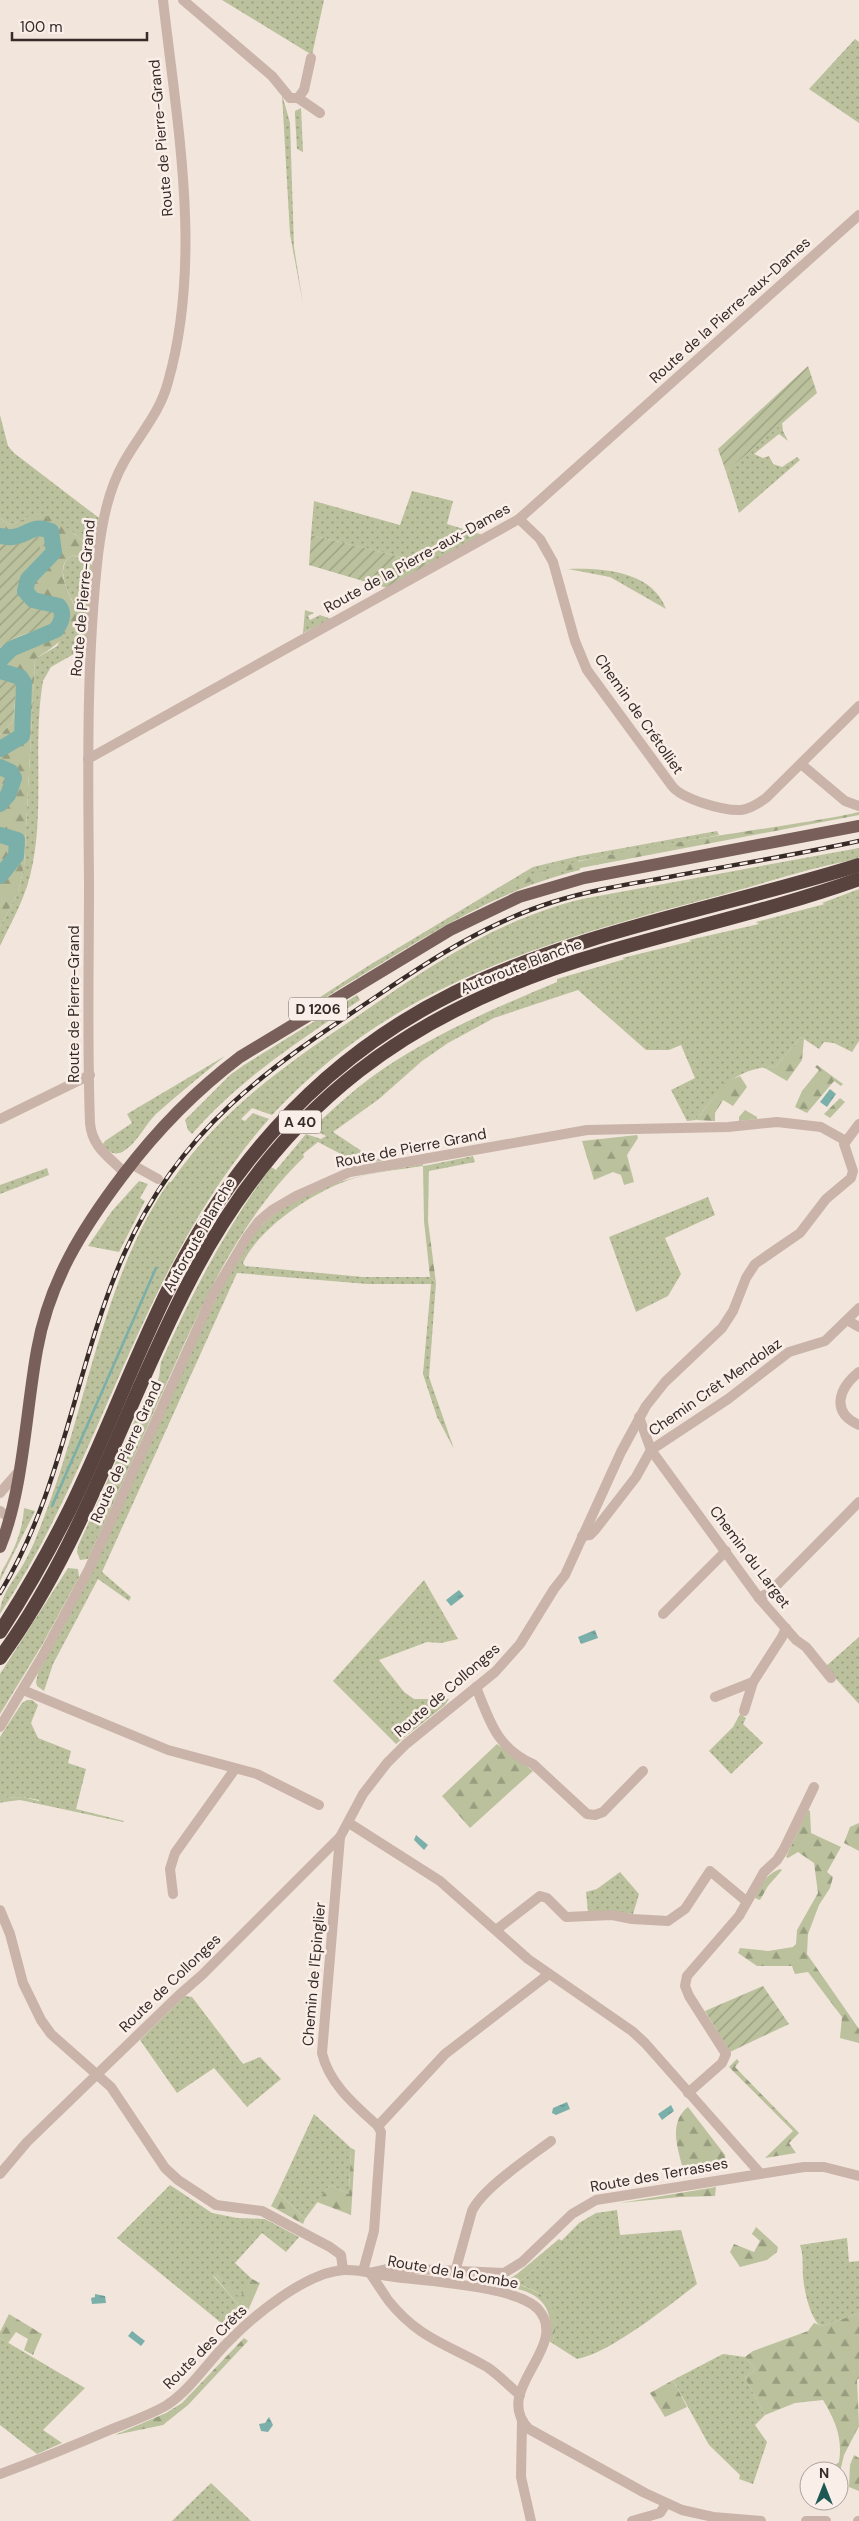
<svg xmlns="http://www.w3.org/2000/svg" width="859" height="2521" viewBox="0 0 859 2521" font-family="'DM Sans',sans-serif">
<style>
.grass{fill:url(#grass-dots)}
.forest{fill:url(#forest-firs)}
.garden{fill:url(#garden-furrows)}
.water{fill:url(#water-ripples)}
.lines{fill:none;stroke-linecap:round;stroke-linejoin:round}
.stream{stroke:#7bafaa;stroke-width:2.5}
.river{stroke:#7bafaa;stroke-width:16}
.minor{stroke:#cab3a8;stroke-width:10}
.major{stroke:#795f59;stroke-width:12}
.highway{stroke:#58433f;stroke-width:14}
.rail-casing{stroke:#372b28;stroke-width:4.5}
.rail{stroke:#faefe8;stroke-width:2.5;stroke-dasharray:8;stroke-linecap:butt}
.labels{text-anchor:middle;dominant-baseline:central;stroke-width:5;stroke-linejoin:round;paint-order:stroke}
.shield{fill:#faefe8;stroke:#726662;stroke-width:1}
.shield-label{font-size:14px;font-weight:bold;fill:#372b28}
.street-label{font-size:15px;fill:#372b28;stroke:#faefe8}
</style>
<defs>
<pattern id="grass-dots" width="8" height="8" patternUnits="userSpaceOnUse" patternTransform="scale(1.25)"><rect width="8" height="8" fill="#bac19c"/><path d="M2 2h.1M6 6h.1" fill="none" stroke="#989d7f" stroke-width="1.8" stroke-linecap="round"/></pattern>
<pattern id="forest-firs" width="22" height="20" patternUnits="userSpaceOnUse" patternTransform="scale(1.25)"><rect width="22" height="20" fill="#bac19c"/><path d="M5 1l3.5 6h-7zM16 11l3.5 6h-7z" fill="#989d7f"/></pattern>
<pattern id="garden-furrows" width="10" height="10" patternUnits="userSpaceOnUse" patternTransform="scale(1.25)"><rect width="10" height="10" fill="#bac19c"/><path d="M-1 1l2-2M0 10L10 0M9 11l2-2" fill="none" stroke="#989d7f"/></pattern>
<pattern id="water-ripples" width="26" height="14" patternUnits="userSpaceOnUse" patternTransform="scale(1.25)"><rect width="26" height="14" fill="#7bafaa"/><path d="M2 4q2-2 4 0t4 0M15 11q2-2 4 0t4 0" fill="none" stroke="#668f8a"/></pattern>
</defs>
<rect width="100%" height="100%" fill="#f2e5dc"/>
<g class="grass">
<path d="M222 0H324L312 55Z"/>
<path d="M855 39 859 42V123L809 89Z"/>
<path d="M282 94 290 123 294 247 303 304 290 234Z"/>
<path d="M301 108 303 152 297 149 295 115V111Z"/>
<path d="M0 415 8 446 14 453 99 518 94 550 72 532 29 517 10 525 0 518Z"/>
<path d="M782 423 783 431 788 441 779 434 754 454 763 458 769 456 773 464 782 467 797 457 800 460 739 513 726 472Z"/>
<path d="M412 491 453 501 447 524 483 535 430 564 311 535 314 501 400 525Z"/>
<path d="M73 555 92 565 88 646 51 667 43 681C32 745 46 813 30 876 24 900 11 923 0 946V927L18 892 24 867 35 659 57 646 77 609C68 594 53 565 73 555Z"/>
<path d="M568 569C603 568 652 571 666 609L610 577Z"/>
<path d="M305 610 314 613 308 616 310 620 320 615 331 619 303 633Z"/>
<path d="M717 831 719 835 578 861 580 870C492 891 419 941 342 987 332 993 299 1017 291 1016L368 966 533 867 579 856Z"/>
<path d="M859 848V857L856 859C805 869 756 886 706 899 540 943 393 985 272 1115L252 1108 241 1119 245 1121 253 1113 269 1119C140 1265 105 1455 0 1614 0 1595 15 1579 24 1563 31 1551 36 1538 41 1525 86 1414 101 1280 169 1182H171C223 1107 287 1064 362 1013 433 964 497 920 582 899Z"/>
<path d="M859 889V1041L852 1052 834 1043 824 1042 819 1049 801 1037 776 1066C732 1069 721 1089 696 1120L687 1121 671 1090 695 1078 681 1045 669 1050H646L578 990 494 1018 448 1043 422 1061 379 1099 333 1132 372 1158 389 1160 360 1164 318 1142 303 1154 304 1157C238 1221 201 1306 164 1389 139 1445 114 1502 88 1559L80 1560 77 1552 78 1546 148 1391 154 1389 159 1377 161 1362C192 1293 226 1228 271 1167L276 1170 306 1134 321 1139 326 1136 311 1129C330 1112 349 1094 369 1079 426 1037 493 1009 557 982V979L625 959 622 958 692 941 689 940 759 924 756 922 825 904 822 903Z"/>
<path d="M357 995 360 1000C300 1040 240 1079 192 1134L188 1130 185 1120 230 1075 244 1065Z"/>
<path d="M225 1056C202 1075 178 1094 156 1114 145 1125 136 1145 122 1152 114 1156 107 1151 103 1144L105 1141 132 1123 127 1114Z"/>
<path d="M473 1156 475 1162 429 1171V1165Z"/>
<path d="M423 1164V1166C403 1169 382 1171 362 1176 322 1186 261 1224 243 1263L245 1266 363 1277H430L436 1283 429 1377 454 1449 437 1417 423 1374 431 1284H367L237 1273 102 1572 131 1597 129 1601 98 1579 53 1664 44 1691 37 1686 36 1682 38 1673C86 1590 124 1502 163 1414 184 1368 203 1322 227 1278 239 1256 252 1232 271 1217 314 1182 371 1173 423 1164Z"/>
<path d="M47 1168 49 1175 0 1194V1185Z"/>
<path d="M139 1181 148 1184 140 1198 145 1201 119 1252 88 1246 112 1211Z"/>
<path d="M708 1197 715 1215 665 1238 681 1274 668 1296 636 1312 609 1237Z"/>
<path d="M24 1508 35 1511 0 1581C0 1572 4 1568 8 1560 17 1544 23 1526 24 1508Z"/>
<path d="M68 1568 78 1569 79 1577 42 1645 0 1714V1674Z"/>
<path d="M424 1580 458 1639 441 1643 427 1642 379 1660 404 1692 414 1699H449L445 1705 396 1744 333 1681Z"/>
<path d="M859 1637V1704L825 1667Z"/>
<path d="M27 1700H32L38 1705 31 1723 38 1738 71 1751 68 1763 86 1769 76 1809 124 1821 123 1822 39 1804V1800L23 1797 4 1798V1802L0 1803V1737L22 1703Z"/>
<path d="M740 1714 746 1718 743 1724 763 1743 731 1774 709 1751 733 1727Z"/>
<path d="M620 1872 639 1894 633 1914 611 1911 588 1912 586 1892 597 1889Z"/>
<path d="M185 1996 192 1997 243 2064 260 2057 281 2079 247 2107 214 2068 177 2093 140 2040Z"/>
<path d="M314 2114 351 2148 349 2194 330 2185 305 2219 278 2192Z"/>
<path d="M170 2185 212 2213 237 2218 265 2219 299 2237 286 2252 262 2233 235 2263 252 2279 240 2299 216 2274 213 2276 238 2304 225 2326 117 2238Z"/>
<path d="M617 2210 620 2235 681 2230 697 2284C671 2304 609 2354 577 2359L552 2343C563 2309 547 2292 514 2283L524 2279 579 2223 596 2213Z"/>
<path d="M847 2238 849 2262 859 2261V2313L823 2326 818 2324C809 2313 804 2290 803 2276 802 2264 804 2257 800 2245Z"/>
<path d="M0 2338 85 2388 43 2430 62 2443 37 2454 0 2425Z"/>
<path d="M723 2354 745 2357 755 2369 745 2378 765 2415 755 2425 767 2442 753 2484 739 2479 740 2475 709 2445 673 2380Z"/>
<path d="M211 2483 251 2521H172Z"/>
</g>
<g class="forest">
<path d="M52 516 94 550 90 562 73 555C49 567 74 600 79 617 68 637 54 647 35 659L24 867 18 892 0 927V735L13 721 17 682 0 676V648L13 638 50 627 59 613C39 608 24 609 19 585L36 563 37 531 0 546V518L10 525 29 517Z"/>
<path d="M859 812V815L554 873 496 894C519 857 801 827 859 812Z"/>
<path d="M801 1037 804 1039 802 1060 787 1081 763 1067 776 1066Z"/>
<path d="M817 1065 843 1084 841 1086 834 1081 807 1113 795 1107 802 1091 819 1070 815 1067Z"/>
<path d="M740 1076 747 1087 733 1106 723 1100 715 1113V1121L696 1120 726 1082Z"/>
<path d="M840 1098 845 1102 830 1118 824 1114Z"/>
<path d="M745 1110 757 1117V1119L739 1121V1117Z"/>
<path d="M637 1135 638 1138 627 1155 634 1182 624 1185 621 1175 613 1172 594 1180 582 1141Z"/>
<path d="M429 1165 428 1221 436 1283 430 1277 424 1221 423 1166Z"/>
<path d="M497 1744 533 1771 470 1828 442 1796Z"/>
<path d="M23 1797 39 1801V1804L20 1800 4 1802 3 1798Z"/>
<path d="M808 1810 810 1811 811 1833 841 1847 827 1872 833 1877 830 1888 819 1905 808 1934 807 1954 859 2029V2043L840 2038 842 2017 808 1972 795 1974 792 1966H757L738 1953 740 1948 768 1951 793 1947 796 1944 797 1930 818 1893 814 1863 798 1852 788 1858 786 1857Z"/>
<path d="M859 1823V1851L844 1843 850 1827Z"/>
<path d="M780 1869 782 1870 768 1886 760 1900 755 1898C762 1884 765 1875 780 1869Z"/>
<path d="M737 2059 739 2062 735 2067 799 2133 789 2143 796 2153 765 2158 793 2131 729 2067Z"/>
<path d="M688 2107 725 2155 726 2165 685 2177C680 2154 666 2124 688 2107Z"/>
<path d="M351 2148 355 2150 351 2215 317 2202 330 2185 349 2194Z"/>
<path d="M716 2187 715 2196 680 2197 620 2203Z"/>
<path d="M278 2192 305 2219 303 2224 271 2206Z"/>
<path d="M756 2227 778 2247 777 2252 767 2260 740 2267 730 2252 734 2244 754 2252 760 2241 752 2234Z"/>
<path d="M559 2239 562 2241 524 2279 515 2283C547 2294 564 2307 552 2343L550 2342C554 2300 537 2292 500 2285V2281L509 2279 517 2274Z"/>
<path d="M215 2273 240 2298 252 2279 260 2283 246 2315 229 2330 225 2326 238 2304 213 2275Z"/>
<path d="M859 2313V2378L857 2380 859 2426 844 2455 839 2476V2471H827L839 2462C843 2438 835 2420 823 2400L795 2403 765 2415 745 2378 755 2369 745 2357 753 2351 808 2331 814 2323 823 2326Z"/>
<path d="M9 2314 42 2334 33 2355 24 2350 28 2339 16 2332 8 2343 0 2338V2332Z"/>
<path d="M244 2338 248 2341 188 2405 163 2425 115 2435 166 2413 182 2403Z"/>
<path d="M673 2380 687 2407 665 2417 650 2393Z"/>
<path d="M854 2455 859 2458V2491L849 2487 850 2465Z"/>
</g>
<g class="garden">
<path d="M808 366 817 393 726 472 718 449Z"/>
<path d="M37 531C45 559 36 563 19 585 23 608 39 610 59 613L50 626 13 638 0 648V546Z"/>
<path d="M311 535 430 564 387 588 309 565Z"/>
<path d="M0 676 17 682 13 721 0 735Z"/>
<path d="M763 1986 789 2024 730 2052 705 2011Z"/>
</g>
<g class="water">
<path d="M830 1089 836 1094 827 1107 820 1102Z"/>
<path d="M459 1590 464 1596 451 1606 446 1600Z"/>
<path d="M595 1630 598 1638 581 1644 578 1637Z"/>
<path d="M416 1835 428 1845 424 1850 414 1840Z"/>
<path d="M567 2102 570 2109 556 2115 552 2113 553 2108Z"/>
<path d="M671 2105 674 2111 662 2120 658 2114Z"/>
<path d="M95 2294 105 2296 106 2303 92 2304 91 2298 95 2297Z"/>
<path d="M132 2331 145 2341 141 2346 128 2336Z"/>
<path d="M269 2417 273 2425 268 2432 261 2431 259 2424 265 2423Z"/>
</g>
<g class="lines">
<path class="stream" d="M52 1506 156 1268"/>
<g class="river">
<path d="M0 536C4 536 9 538 12 537 28 536 32 523 51 531L54 552 28 579 25 591 33 600 59 606C65 614 61 623 56 630L11 649 0 660"/>
<path d="M0 671 20 677 24 683 22 736 0 749"/>
<path d="M0 767 11 772 14 778 8 795 0 804"/>
<path d="M0 835 17 840 16 856 0 876"/>
</g>
<g class="minor">
<path d="M183 0 272 76 290 98H298L320 113"/>
<path d="M298 98 304 90 311 58"/>
<path d="M519 519 540 539 553 562 575 641 587 670 672 786C682 799 723 811 741 810 750 809 759 803 766 798L859 706"/>
<path d="M88 759 519 519 859 215"/>
<path d="M801 764 845 801 859 806"/>
<path d="M0 1119 90 1075"/>
<path d="M131 1164 158 1179"/>
<path d="M125 1173C108 1156 92 1147 90 1123 87 1043 89 962 89 882 88 773 86 663 98 555 102 523 108 490 124 462 139 435 160 413 168 382 203 259 177 124 163 0"/>
<path d="M847 1320 859 1327"/>
<path d="M859 1372C839 1388 830 1412 859 1425"/>
<path d="M639 1417 651 1450 759 1598 796 1640 806 1647 831 1678"/>
<path d="M0 1493 19 1471"/>
<path d="M0 1511 9 1518"/>
<path d="M582 1536 590 1535 595 1530 636 1477 651 1450 728 1399 789 1352 825 1341 859 1308"/>
<path d="M759 1598 770 1592 859 1502"/>
<path d="M663 1614 726 1551"/>
<path d="M476 1687C490 1722 497 1748 533 1764L587 1814 595 1815 603 1812 643 1771"/>
<path d="M23 1690 168 1750 257 1774 319 1805"/>
<path d="M715 1697 753 1682 782 1637 786 1628"/>
<path d="M744 1711 753 1682"/>
<path d="M0 1727 43 1655 89 1569 212 1296 247 1237 259 1221 272 1210 296 1196 350 1172 587 1130 728 1127 777 1122 821 1127 846 1141"/>
<path d="M349 1823 440 1881 528 1959 632 2031 645 2043 759 2172"/>
<path d="M340 1837 322 2053C329 2084 356 2106 378 2126L381 2132 374 2231 363 2271"/>
<path d="M173 1894 170 1869 175 1853 235 1769"/>
<path d="M0 1910 10 1934 23 1983 41 2020 51 2034 111 2087 165 2168 178 2180 216 2205 262 2211 330 2247 341 2255 343 2270"/>
<path d="M496 1930 540 1896 547 1898 566 1917 612 1915 632 1919 668 1921 685 1909 710 1871 746 1901"/>
<path d="M688 2093 722 2063 726 2054 689 1996 685 1986 687 1976 739 1916 764 1872 777 1860 784 1849 814 1787"/>
<path d="M378 2126 445 2054 549 1974"/>
<path d="M0 2174 27 2142 179 1995 202 1975 340 1837 363 1794 387 1763 406 1744 495 1672 520 1644 554 1589 565 1575 621 1452 646 1406 665 1382 722 1328 733 1311 746 1278 755 1264 800 1233 826 1199 851 1178 853 1171 844 1144 859 1124"/>
<path d="M455 2272 472 2211C483 2188 530 2157 551 2141"/>
<path d="M386 2297 370 2273 392 2268 504 2273 522 2262 572 2214 596 2200 804 2167H824L859 2176"/>
<path d="M388 2300C419 2339 447 2344 487 2367 499 2375 509 2386 520 2395"/>
<path d="M522 2420 521 2477 531 2521"/>
<path d="M0 2474C38 2460 75 2445 112 2429 130 2422 150 2415 167 2405 191 2389 207 2363 227 2343 253 2316 306 2272 344 2270 359 2269 373 2274 388 2276 408 2279 428 2280 448 2283 471 2286 522 2292 538 2309 572 2347 490 2390 529 2429L645 2493 682 2510 713 2517 761 2521"/>
<path d="M632 2521 660 2513 666 2504"/>
<path d="M806 2521H826"/>
<path d="M858 2521H859"/>
</g>
<path class="major" d="M0 1547C23 1492 26 1410 37 1350 49 1282 82 1229 123 1175 157 1130 195 1091 240 1057L450 930 519 897 584 878 859 826"/>
<g class="highway">
<path d="M0 1632C26 1592 49 1551 70 1509 110 1427 140 1342 182 1262 245 1146 335 1052 454 993 578 931 726 907 859 865"/>
<path d="M0 1658C84 1544 124 1406 189 1282 281 1103 412 1008 603 953 688 928 775 909 859 879"/>
</g>
<defs>
<path id="rail" d="M0 1593C64 1489 75 1365 124 1254 181 1127 266 1070 377 996 433 958 489 922 553 902 591 890 630 884 669 877 732 865 796 855 859 841"/>
</defs>
<use href="#rail" class="rail-casing"/>
<use href="#rail" class="rail"/>
</g>
<g class="labels">
<g class="shield">
<rect x="289" y="997.5" width="58" height="23" rx="4"/>
<rect x="279" y="1110.5" width="42" height="23" rx="4"/>
</g>
<g class="shield-label">
<text x="318" y="1009">D 1206</text>
<text x="300" y="1122">A 40</text>
</g>
<g class="street-label">
<text transform="translate(161 138) rotate(-95)">Route de Pierre-Grand</text>
<text transform="translate(730 310) rotate(-42)">Route de la Pierre-aux-Dames</text>
<text transform="translate(417 558) rotate(-29)">Route de la Pierre-aux-Dames</text>
<text transform="translate(83 598) rotate(-85)">Route de Pierre-Grand</text>
<text transform="translate(639 714) rotate(55)">Chemin de Crétolliet</text>
<text transform="translate(521 966) rotate(-21)">Autoroute Blanche</text>
<text transform="translate(74 1004) rotate(-90)">Route de Pierre-Grand</text>
<text transform="translate(411 1148) rotate(-11)">Route de Pierre Grand</text>
<text transform="translate(199 1235) rotate(-60)">Autoroute Blanche</text>
<text transform="translate(715 1387) rotate(-35)">Chemin Crêt Mendolaz</text>
<text transform="translate(126 1452) rotate(-66)">Route de Pierre Grand</text>
<text transform="translate(750 1557) rotate(53)">Chemin du Larget</text>
<text transform="translate(447 1690) rotate(-41)">Route de Collonges</text>
<text transform="translate(314 1974) rotate(-85)">Chemin de l'Epinglier</text>
<text transform="translate(170 1983) rotate(-44)">Route de Collonges</text>
<text transform="translate(659 2175) rotate(-10)">Route des Terrasses</text>
<text transform="translate(453 2272) rotate(10)">Route de la Combe</text>
<text transform="translate(205 2347) rotate(-45)">Route des Crêts</text>
</g>
</g>
<g transform="translate(824 2486)"><circle r="24" fill="#faefe8" stroke="#aca19b"/>
<path d="M0-4L9 19L0 12L-9 19Z" fill="#1d5854"/>
<text y="-8" font-size="14" font-weight="bold" text-anchor="middle" fill="#372b28">N</text>
</g>
<path d="M12 32v8h135v-8" fill="none" stroke="#372b28" stroke-width="2.5"/>
<text x="20" y="32" font-size="15" fill="#372b28" stroke="#faefe8" stroke-width="4" paint-order="stroke">100 m</text>
</svg>
